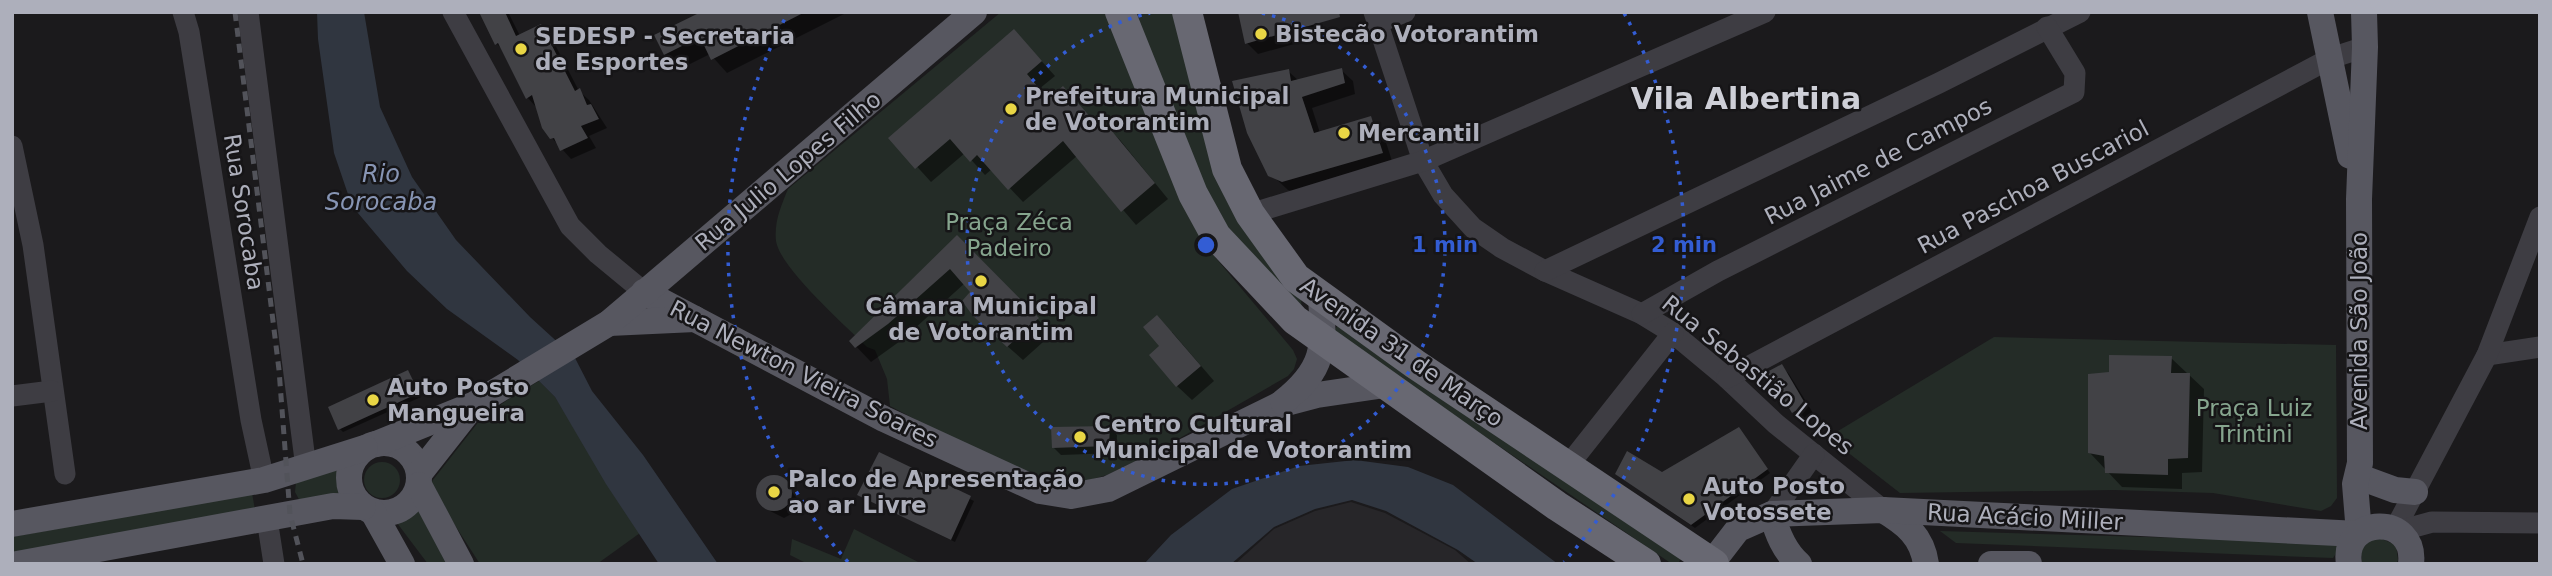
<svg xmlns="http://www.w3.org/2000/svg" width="2552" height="576" viewBox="0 0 2552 576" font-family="'DejaVu Sans',sans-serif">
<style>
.built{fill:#272629}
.green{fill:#242c27}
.water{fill:#303640}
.shadow{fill:#0007}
.building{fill:#424246}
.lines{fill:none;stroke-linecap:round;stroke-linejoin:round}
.minor{stroke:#3e3d43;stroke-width:21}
.major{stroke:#575760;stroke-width:26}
.highway{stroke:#686872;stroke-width:30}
.rail{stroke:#52535a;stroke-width:5;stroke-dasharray:9 7;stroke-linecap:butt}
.ring{fill:none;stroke:#335dd4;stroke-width:3.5;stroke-dasharray:3.5 7}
.poi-dot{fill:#e9d645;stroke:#161517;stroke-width:2.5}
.labels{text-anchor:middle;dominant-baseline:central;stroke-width:5;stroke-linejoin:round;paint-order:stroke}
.poi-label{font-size:23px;font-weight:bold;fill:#adafbb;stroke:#161517;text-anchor:start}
.street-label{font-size:23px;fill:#adafbb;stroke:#161517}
.park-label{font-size:23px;fill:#86a58e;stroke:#161517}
.water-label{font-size:24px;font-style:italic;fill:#8795b4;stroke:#161517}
.district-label{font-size:30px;font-weight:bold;fill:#cecfd7;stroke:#161517}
.centre{fill:#335dd4;stroke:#161517;stroke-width:3.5}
.ring-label{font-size:21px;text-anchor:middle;font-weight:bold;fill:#335dd4;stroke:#161517;stroke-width:5;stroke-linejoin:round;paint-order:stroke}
</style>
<rect width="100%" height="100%" fill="#1b1a1c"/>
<path class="built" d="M1351 502 1385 513 1455 550 1471 564H1235L1274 529 1315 511Z"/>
<g class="green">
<path d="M1001 12H1109L1178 181 1215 257 1293 350 1297 359 1294 369 1288 376 1159 450 1107 475 1089 480H1045L968 447 890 406 887 379 875 350 867 347C846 326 780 268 776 241 774 222 781 206 788 189Z"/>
<path d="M1130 12H1175L1209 139 1301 296 1302 316 1216 219Z"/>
<path d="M1344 319 1682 556 1678 564H1672L1332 332Z"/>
<path d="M1994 337 2336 345 2337 498 2331 506 2321 511 2213 493 2114 490 1900 493 1828 437Z"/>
<path d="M539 381 555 397 640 533 597 564H480L429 485 480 420 510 398Z"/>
<circle cx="382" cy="480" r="18"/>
<path d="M337 470V485L341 495 301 503 295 492 296 482Z"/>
<path d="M252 493 255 510 12 553V537Z"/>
<path d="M414 502 451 564H428L391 515 400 512Z"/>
<path d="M854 529 922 564H808L790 555 792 539 841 559Z"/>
<path d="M1940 531 2321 542 2342 545 2333 558 1956 543Z"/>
<path d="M2375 536 2396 545 2398 560 2396 564H2362L2361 549Z"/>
</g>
<g class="water">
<path d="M317 12H364L380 107 412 177 456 240 530 317 575 358 592 391 643 455 718 564H659L606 484 555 397 518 360 447 309 407 271 352 206 334 153 318 39Z"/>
<path d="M1355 460 1408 467 1453 485 1558 564H1478L1458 550 1386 511 1352 500 1315 509 1274 527 1231 564H1144L1171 535 1232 489 1299 466Z"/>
</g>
<g class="shadow">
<path d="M481 12H508L520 36 541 26 550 35 579 91 589 100 607 128 589 136 596 148 571 159 552 138 536 107 527 97 504 51 496 43Z"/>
<path d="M705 12H848L727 73 710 54 680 69 665 54Z"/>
<path d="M1316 12 1323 36 1258 54 1247 43Z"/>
<path d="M1028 46 1055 76 1039 89 1049 100 1063 88 1101 129 1105 126 1120 140 1168 199 1136 225 1077 156 1023 202 992 169 985 175 965 153 931 182 891 138Z"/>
<path d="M1341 70 1353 81 1355 94 1312 108 1320 133 1370 118 1382 130 1393 164 1295 192 1288 190 1265 169 1288 71 1299 81Z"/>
<path d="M957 237 1052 334 1023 360 990 331 973 292 965 283 903 339 871 362 851 341Z"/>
<path d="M1172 332 1214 381 1192 400 1177 386Z"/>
<path d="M2171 358 2204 389 2202 472 2182 473V489L2122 487 2090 453 2111 373Z"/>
<path d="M1781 366 1789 374 1813 413 1801 420 1794 412 1769 372Z"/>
<path d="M408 372 421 397 343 432 340 429Z"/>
<path d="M1109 428 1117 435 1116 453 1061 455 1054 448Z"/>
<path d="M1742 433 1770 473 1695 528 1620 477 1662 474Z"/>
<path d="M880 455 974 501 955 542 859 495Z"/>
<path d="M775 477 785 482 798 500 793 513 784 518 770 511 761 503 758 493 761 483Z"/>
</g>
<g class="building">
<path d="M479 12H505L516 36 541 24 575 91 580 88 587 105 591 104 599 119 581 126 588 138 560 151 554 138 550 139 542 128 532 95 526 99 498 43 495 45Z"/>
<path d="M701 12H805L711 60 700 37 664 55 654 35Z"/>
<path d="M1238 12H1339L1340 17 1245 44Z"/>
<path d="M1014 29 1042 61 1027 74 1048 99 1063 86 1100 128 1106 124 1155 183 1121 212 1063 141 1008 190 977 155 970 162 950 139 915 169 888 138Z"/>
<path d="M1342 68 1345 83 1302 97 1314 133 1371 116 1383 153 1282 182 1268 176 1247 133 1232 81 1289 69 1291 81Z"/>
<path d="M957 235 1039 318 1007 347 973 316 962 301 970 292 950 269 888 324 855 348 849 341Z"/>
<path d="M1157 315 1201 366 1176 387 1149 355 1159 346 1143 327Z"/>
<path d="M2109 355 2172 356 2171 373H2190L2188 458 2168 459V475L2105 473 2104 456 2088 453V374L2109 372Z"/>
<path d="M1782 364 1806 405 1792 413 1767 372Z"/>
<path d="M408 370 419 393 338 430 328 407Z"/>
<path d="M1110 426 1109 446 1052 448 1051 427Z"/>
<path d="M1739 427 1768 469 1691 525 1615 474 1627 451 1662 472Z"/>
<path d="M879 452 971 496 951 540 857 495Z"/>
<circle cx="774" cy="493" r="18"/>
</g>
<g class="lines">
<g class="minor">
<path d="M183 12 189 32 251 420 264 480"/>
<path d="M248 12 306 468"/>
<path d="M453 12 570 226 598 254 644 292"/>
<path d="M1374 12 1423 161 1443 195 1473 228 1502 248 1545 271 1642 314 1673 333 1727 378 1776 424 1883 510"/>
<path d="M1377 23 1405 12"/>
<path d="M12 146 33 245 65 474"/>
<path d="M1250 214 1423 161 1765 12"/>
<path d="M1545 271 1939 83 2080 12"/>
<path d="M1642 314 1718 271 2074 92 2075 73 2047 27"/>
<path d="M2487 355 2540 347"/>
<path d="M1727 378 2331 58 2365 47"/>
<path d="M12 396 52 391"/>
<path d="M1567 467 1673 333"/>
<path d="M1772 514 1814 454"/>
<path d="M267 519 274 564"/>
<path d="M2395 529 2487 355 2540 217"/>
<path d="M2399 531 2432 522 2540 523"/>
</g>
<g class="major">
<path d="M2320 12 2350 156"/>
<path d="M644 292 884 419 1040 491 1071 496 1108 489 1279 405 1317 395 1385 385"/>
<path d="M609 323 695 319"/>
<path d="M1283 402C1326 368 1324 347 1321 296"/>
<circle cx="384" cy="478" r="35"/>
<path d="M376 444 475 404 609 323 974 12"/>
<path d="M419 474 471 408"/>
<path d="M2365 479 2395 490 2415 492"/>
<path d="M419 485 461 564"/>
<path d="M1883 510C1906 524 1922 536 1926 564"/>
<path d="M373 512 402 564"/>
<path d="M1772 514C1777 533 1784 551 1799 564"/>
<path d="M12 524 264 480 365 448"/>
<path d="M2359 533 2355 484 2360 463 2359 199 2365 47 2364 12"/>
<path d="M17 564 333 506 363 507"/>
<path d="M1711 564 1738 529 1772 514 1883 510 2358 534"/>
<path d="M1991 564H2029"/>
<path d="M2349 564C2341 515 2417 513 2411 564"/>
</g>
<g class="highway">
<path d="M1120 12 1193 194 1216 236 1295 320 1557 506 1646 564"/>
<path d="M1187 12 1227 169 1250 214 1296 278 1415 364 1714 564"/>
</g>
<path class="rail" d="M235 12 279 370 290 514 303 564"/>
</g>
<g class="ring">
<path d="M1262 13A239 239 0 1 1 1150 13"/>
<path d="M848 562A478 478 0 0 1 788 13M1624 13A478 478 0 0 1 1564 562"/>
</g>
<g class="poi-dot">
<circle cx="1261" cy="34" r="7"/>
<circle cx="521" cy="49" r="7"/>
<circle cx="1011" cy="109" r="7"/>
<circle cx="1344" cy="133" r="7"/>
<circle cx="981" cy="281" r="7"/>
<circle cx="373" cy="400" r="7"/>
<circle cx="1080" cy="437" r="7"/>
<circle cx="774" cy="492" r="7"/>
<circle cx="1689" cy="499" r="7"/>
</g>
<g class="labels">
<g class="poi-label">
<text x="1275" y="34">Bistecão Votorantim</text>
<text x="535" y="36">SEDESP - Secretaria<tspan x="535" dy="26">de Esportes</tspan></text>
<text x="1025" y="96">Prefeitura Municipal<tspan x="1025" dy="26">de Votorantim</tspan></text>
<text x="1358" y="133">Mercantil</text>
<text x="981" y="306" text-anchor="middle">Câmara Municipal<tspan x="981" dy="26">de Votorantim</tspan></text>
<text x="387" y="387">Auto Posto<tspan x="387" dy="26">Mangueira</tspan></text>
<text x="1094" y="424">Centro Cultural<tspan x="1094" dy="26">Municipal de Votorantim</tspan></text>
<text x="788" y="479">Palco de Apresentação<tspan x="788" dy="26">ao ar Livre</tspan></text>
<text x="1703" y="486">Auto Posto<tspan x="1703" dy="26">Votossete</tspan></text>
</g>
<g class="street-label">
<text transform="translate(1878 161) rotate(-27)">Rua Jaime de Campos</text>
<text transform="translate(788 171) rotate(-40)">Rua Julio Lopes Filho</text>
<text transform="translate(2033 187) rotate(-28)">Rua Paschoa Buscariol</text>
<text transform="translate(244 212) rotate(81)">Rua Sorocaba</text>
<text transform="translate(2359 331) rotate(-90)">Avenida São João</text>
<text transform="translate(1402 352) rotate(35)">Avenida 31 de Março</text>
<text transform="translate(804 374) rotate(27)">Rua Newton Vieira Soares</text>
<text transform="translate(1758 375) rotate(39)">Rua Sebastião Lopes</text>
<text transform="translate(2025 517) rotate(3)">Rua Acácio Miller</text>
</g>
<g class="park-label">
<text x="1009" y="222">Praça Zéca<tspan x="1009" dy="26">Padeiro</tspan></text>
<text x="2254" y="408">Praça Luiz<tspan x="2254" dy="26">Trintini</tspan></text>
</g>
<g class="water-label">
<text x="381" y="174">Rio<tspan x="381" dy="28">Sorocaba</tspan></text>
</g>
<g class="district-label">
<text x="1746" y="98">Vila Albertina</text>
</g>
</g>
<circle cx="1206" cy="245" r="10" class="centre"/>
<g class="ring-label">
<text x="1445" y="252">1 min</text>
<text x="1684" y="252">2 min</text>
</g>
<rect width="2552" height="576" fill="none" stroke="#adafbb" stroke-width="28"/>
</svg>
